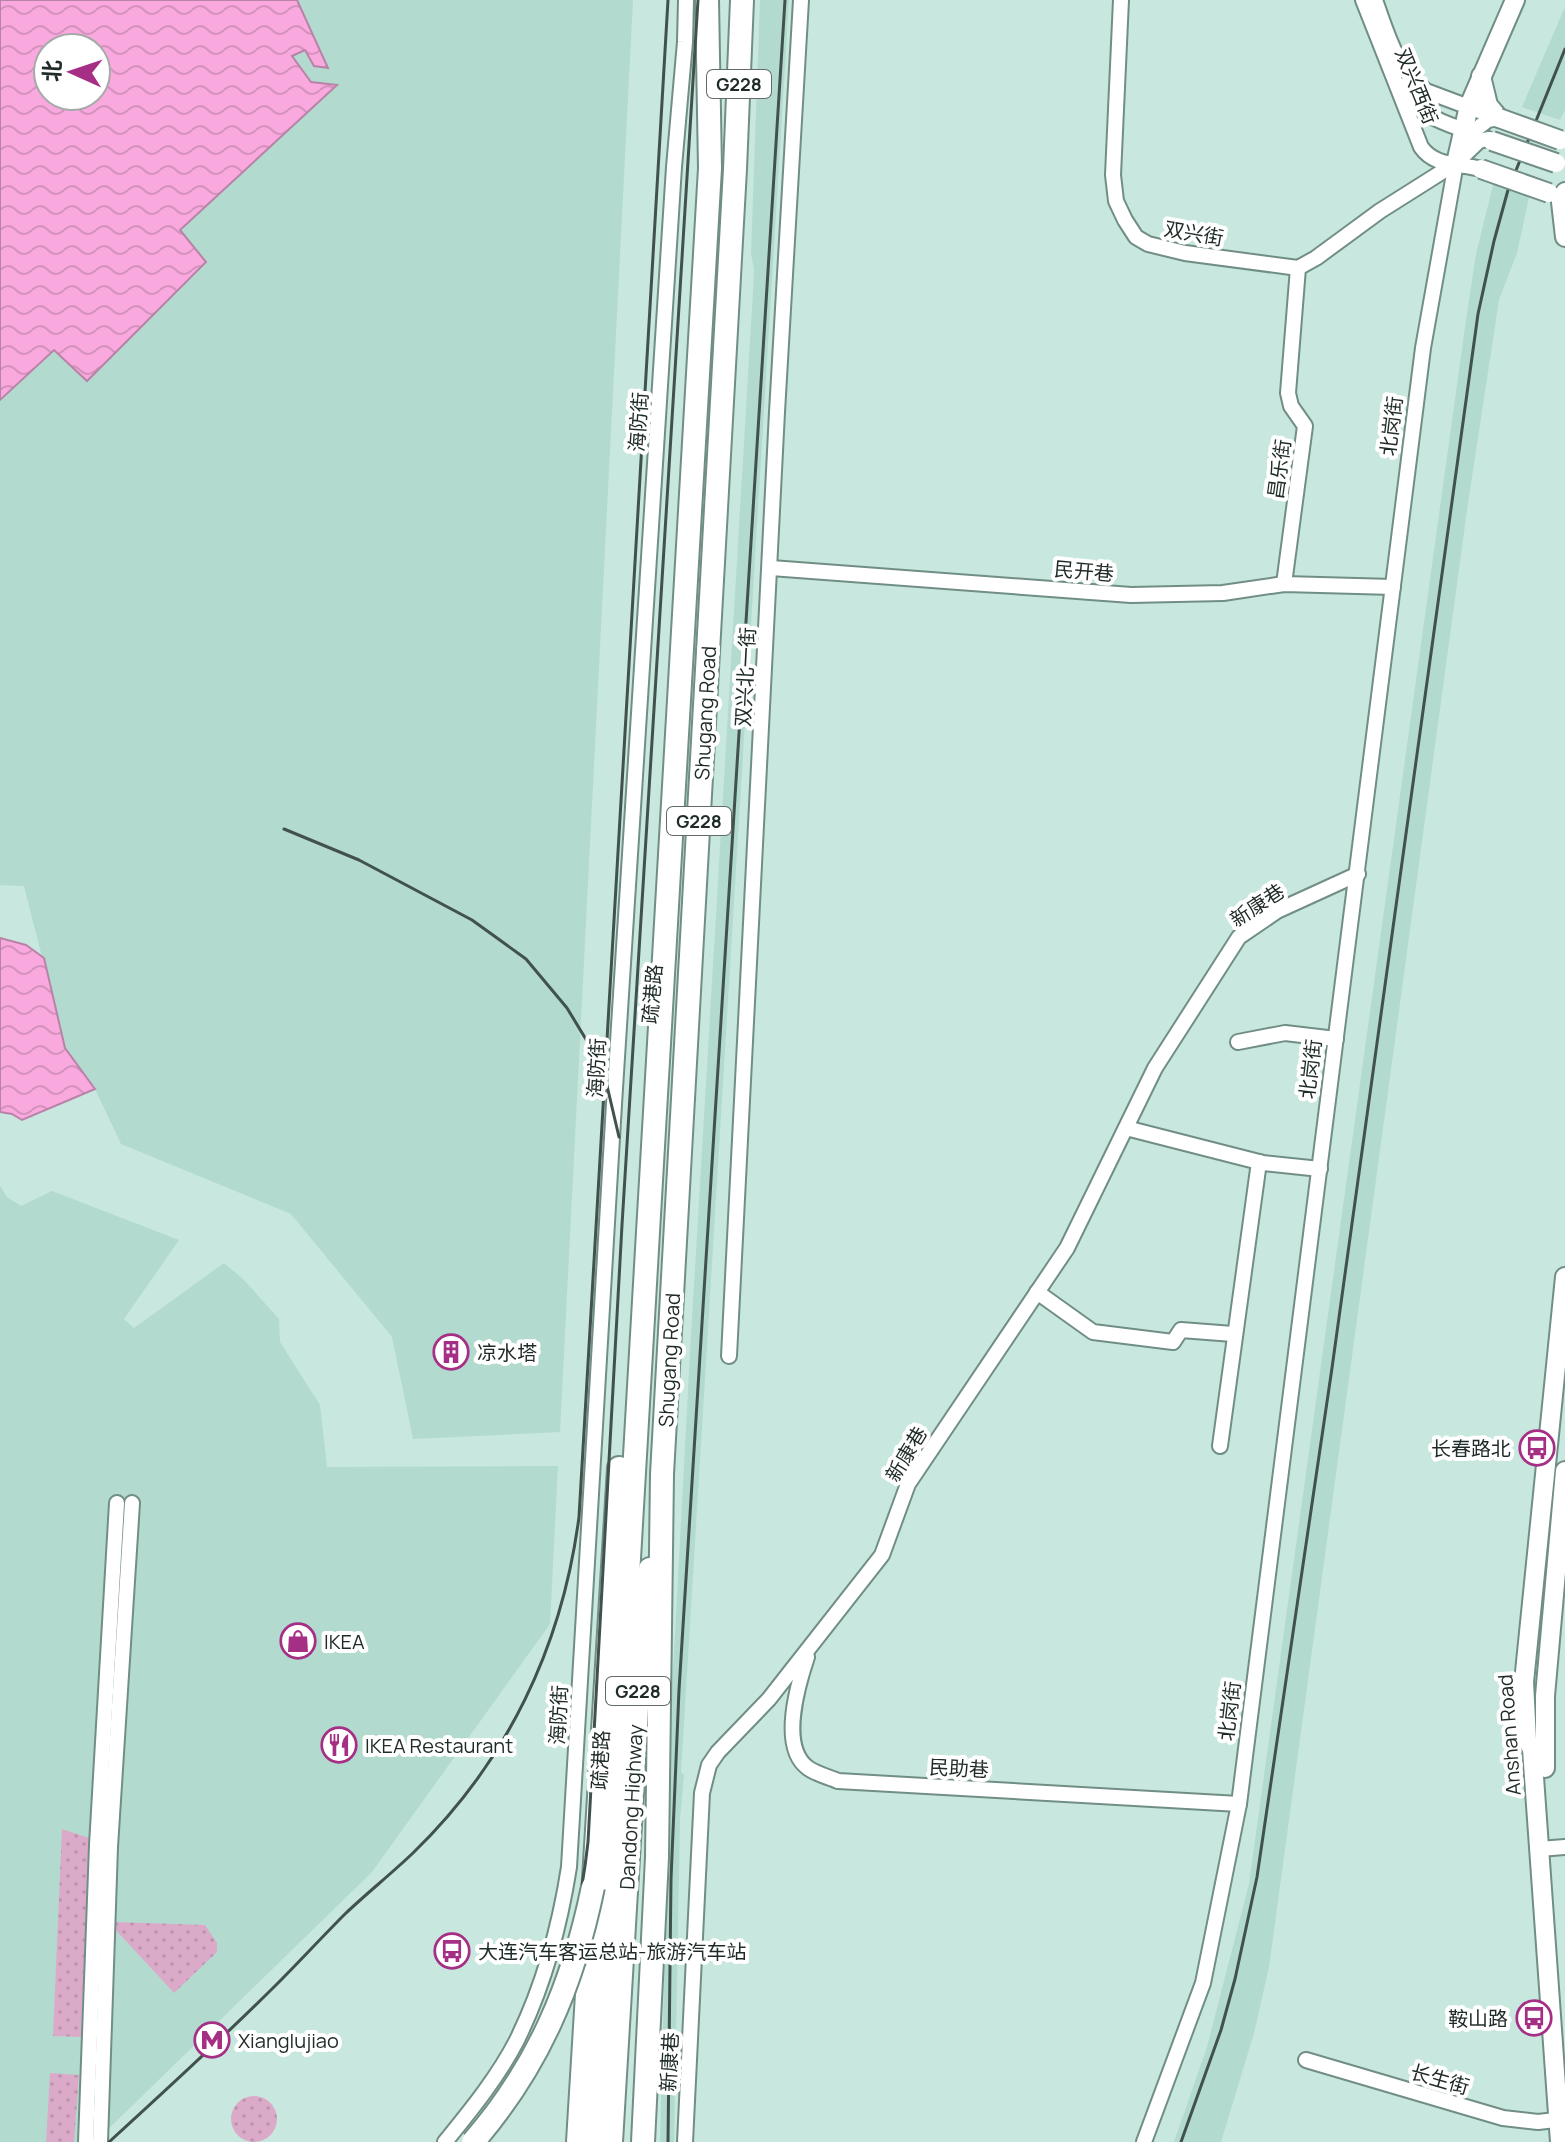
<svg xmlns="http://www.w3.org/2000/svg" width="1565" height="2142" viewBox="0 0 1565 2142" font-family="Manrope,'Noto Sans SC',sans-serif">
<style>
.built{fill:#b3dacf}
.grass{fill:url(#grass-dots)}
.water{fill:url(#water-waves);stroke:#b883a7;stroke-width:2;fill-rule:evenodd}
.lines{fill:none;stroke-linecap:round;stroke-linejoin:round}
.minor-casing{stroke:#718e86;stroke-width:18}
.major-casing{stroke:#718e86;stroke-width:22}
.highway-casing{stroke:#718e86;stroke-width:26}
.minor{stroke:#fff;stroke-width:14}
.major{stroke:#fff;stroke-width:18}
.highway{stroke:#fff;stroke-width:22}
.rail{stroke:#41514d;stroke-width:3}
.major-bridge-casing{stroke:#718e86;stroke-width:22;stroke-linecap:butt}
.highway-bridge-casing{stroke:#718e86;stroke-width:26;stroke-linecap:butt}
.major-bridge{stroke:#fff;stroke-width:18}
.highway-bridge{stroke:#fff;stroke-width:22}
.labels{text-anchor:middle;dominant-baseline:central;stroke-width:8;stroke-linejoin:round;paint-order:stroke}
.shield{fill:#fff;stroke:#626b68;stroke-width:2}
.shield-label{font-size:18px;font-weight:bold;fill:#1f2b28}
.street-label{font-size:20px;fill:#1f2b28;stroke:#fff}
.poi-label{font-size:20px;fill:#1f2b28;stroke:#fff;text-anchor:start}
</style>
<defs>
<pattern id="grass-dots" width="8" height="8" patternUnits="userSpaceOnUse" patternTransform="scale(2)"><rect width="8" height="8" fill="#dbaac9"/><path d="M2 2h.1M6 6h.1" fill="none" stroke="#bc92ad" stroke-width="1.8" stroke-linecap="round"/></pattern>
<pattern id="water-waves" width="16" height="10" patternUnits="userSpaceOnUse" patternTransform="scale(2)"><rect width="16" height="10" fill="#f9a9de"/><path d="M0 5q4-4 8 0t8 0" fill="none" stroke="#d592be"/></pattern>
</defs>
<rect width="100%" height="100%" fill="#c8e7de"/>
<g class="built">
<path d="M297 0H633L560 1432 413 1439 392 1337 291 1214 121 1144 95 1089 65 1048 24 886 0 885V400L54 350 87 381 206 262 180 230 336 86 311 82 292 55 305 50 327 67Z"/>
<path d="M760 0H789L681 1772 684 1775 680 1819 674 2142H660L671 1709 690 1353 753 291 754 269 751 254Z"/>
<path d="M1565 7V110L1560 120 1522 107Z"/>
<path d="M1494 181 1530 193 1517 253 1499 300 1468 503 1269 1967 1254 2033 1221 2142H1174L1207 2047 1249 1884 1466 320 1476 254Z"/>
<path d="M0 1186 7 1197 21 1206 52 1191 179 1240 124 1319 134 1328 224 1263 244 1280 279 1319 280 1342 320 1405 327 1467 558 1466 550 1624 372 1872 95 2142H0Z"/>
</g>
<g class="grass">
<path d="M62 1829 89 1838 81 2037 53 2036Z"/>
<path d="M114 1922 205 1925 217 1943V1952L174 1993 113 1927Z"/>
<path d="M50 2073 79 2075 74 2142H46Z"/>
<circle cx="254" cy="2119" r="23"/>
</g>
<g class="water">
<path d="M0 0H297L328 68 314 66 305 50 292 56 311 82 337 85 180 230 206 262 87 381 54 350 0 400ZM96 48V96H48V48Z"/>
<path d="M0 938 26 945 44 958 65 1048 95 1089 22 1120 12 1114 0 1112Z"/>
</g>
<g class="lines">
<defs>
<g id="minor">
<path d="M1121 0 1113 175 1116 201 1125 220 1136 237 1148 244 1185 253 1298 268 1316 258 1380 211 1456 163 1479 141 1488 139"/>
<path d="M1363 0 1421 147C1435 167 1458 163 1481 169"/>
<path d="M1375 0C1387 33 1396 69 1426 91L1498 118"/>
<path d="M1404 85C1415 116 1443 122 1472 133"/>
<path d="M771 568 1131 595 1223 593 1284 584 1393 587"/>
<path d="M1284 584 1305 426 1291 406 1288 393 1298 268"/>
<path d="M1238 1042 1285 1033 1336 1039"/>
<path d="M1126 1128 1263 1163 1320 1169"/>
<path d="M1037 1292 1093 1332 1173 1342 1181 1330 1233 1334"/>
<path d="M729 1356 777 412 801 0"/>
<path d="M1220 1446 1259 1162"/>
<path d="M807 1657C798 1684 779 1747 808 1768 816 1774 829 1777 838 1781L1239 1804"/>
<path d="M1539 1849 1565 1847"/>
<path d="M1306 2060 1503 2118 1538 2122 1565 2119"/>
<path d="M86 2142 97 1845 117 1503"/>
<path d="M100 2142 110 1847 132 1503"/>
<path d="M445 2142C471 2110 498 2077 517 2040 543 1987 560 1925 569 1867L614 1104 674 167 685 42 686 0"/>
<path d="M685 2142 702 1793 709 1765 718 1752 769 1699 882 1555 908 1484 1067 1248 1155 1068 1239 937 1277 911 1358 874"/>
<path d="M1144 2142 1203 1983 1239 1804 1423 348 1456 163 1471 133 1488 120 1499 118"/>
</g>
<g id="major">
<path d="M1481 76 1488 105 1499 118"/>
<path d="M1456 163 1469 106 1515 0"/>
<path d="M1565 192 1561 202 1565 237"/>
<path d="M1545 1768V1696L1565 1471"/>
<path d="M1560 2142 1532 1749 1527 1740 1524 1682 1565 1277"/>
</g>
<g id="highway">
<path d="M578 2142 619 1468"/>
<path d="M595 2142 710 168 707 0"/>
<path d="M611 2142 641 1641 650 1569"/>
<path d="M643 2142 657 1857 662 1474 735 169 742 0"/>
</g>
</defs>
<use href="#minor" class="minor-casing"/>
<use href="#major" class="major-casing"/>
<use href="#highway" class="highway-casing"/>
<use href="#minor" class="minor"/>
<use href="#major" class="major"/>
<use href="#highway" class="highway"/>
<g class="rail">
<path d="M284 829 359 860 472 920 526 959 567 1008 587 1041 605 1077 619 1137"/>
<path d="M109 2142C166 2090 223 2038 277 1984 300 1961 322 1937 345 1914 367 1893 391 1874 413 1853 507 1762 562 1647 579 1517L668 0"/>
<path d="M475 2142C541 2044 575 1960 588 1842L622 1225 698 0"/>
<path d="M668 2142 671 1879 679 1690 785 0"/>
<path d="M1181 2142 1221 2030 1235 1979 1257 1877 1332 1368 1478 314 1494 241 1508 190 1565 49"/>
</g>
<defs>
<g id="major-bridge">
<path d="M1499 118 1560 140"/>
<path d="M1492 141 1556 163"/>
<path d="M1481 169 1549 193"/>
</g>
<path id="highway-bridge" d="M473 2142C539 2066 573 1984 593 1887"/>
</defs>
<use href="#major-bridge" class="major-bridge-casing"/>
<use href="#highway-bridge" class="highway-bridge-casing"/>
<use href="#major-bridge" class="major-bridge"/>
<use href="#highway-bridge" class="highway-bridge"/>
</g>
<defs>
<symbol id="building-ring" viewBox="-11 -11 22 22"><circle r="9.5" fill="#fff" stroke="#a62f86" stroke-width="1.5"/><path d="M-4-6H4V6H1V3H-1V6H-4ZM-2.5-4.3h1.7v1.8h-1.7ZM.8-4.3h1.7v1.8H.8ZM-2.5-1h1.7V.8h-1.7ZM.8-1h1.7V.8H.8Z" fill="#a62f86"/></symbol>
<symbol id="bus-ring" viewBox="-11 -11 22 22"><circle r="9.5" fill="#fff" stroke="#a62f86" stroke-width="1.5"/><path d="M-5-6H5V4H4V6H2V4H-2V6H-4V4H-5ZM-3.5-4V0h7V-4ZM-3.5 1.2v1.5H-2V1.2ZM2 1.2v1.5H3.5V1.2Z" fill="#a62f86"/></symbol>
<symbol id="shop-ring" viewBox="-11 -11 22 22"><circle r="9.5" fill="#fff" stroke="#a62f86" stroke-width="1.5"/><path d="M-5-2.5h2.3a2.7 3.5 0 0 1 5.4 0H5L5.5 6h-11ZM-1.5-2.5h3a1.5 2.3 0 0 0-3 0Z" fill="#a62f86"/></symbol>
<symbol id="restaurant-ring" viewBox="-11 -11 22 22"><circle r="9.5" fill="#fff" stroke="#a62f86" stroke-width="1.5"/><path d="M-5-6h1v4h1v-4h1v4h1v-4h1v5L-1.5 .5V6h-2V.5L-5-1ZM5-6V6H3V1.5H1.5Q1.5-4 5-6Z" fill="#a62f86"/></symbol>
<symbol id="metro-ring" viewBox="-11 -11 22 22"><circle r="9.5" fill="#fff" stroke="#a62f86" stroke-width="1.5"/><path d="M-5.5 5V-5H-3L0 0L3-5H5.5V5H3V-.5L0 4L-3-.5V5Z" fill="#a62f86"/></symbol>
</defs>
<g fill-rule="evenodd">
<use href="#building-ring" x="431" y="1332" width="40" height="40"/>
<use href="#bus-ring" x="1517" y="1428" width="40" height="40"/>
<use href="#shop-ring" x="278" y="1621" width="40" height="40"/>
<use href="#restaurant-ring" x="319" y="1725" width="40" height="40"/>
<use href="#bus-ring" x="432" y="1931" width="40" height="40"/>
<use href="#bus-ring" x="1514" y="1998" width="40" height="40"/>
<use href="#metro-ring" x="192" y="2020" width="40" height="40"/>
</g>
<g class="labels">
<g class="shield">
<rect x="707" y="70" width="64" height="28" rx="6"/>
<rect x="667" y="807" width="64" height="28" rx="6"/>
<rect x="606" y="1677" width="64" height="28" rx="6"/>
</g>
<g class="shield-label">
<text x="739" y="84">G228</text>
<text x="699" y="821">G228</text>
<text x="638" y="1691">G228</text>
</g>
<g class="street-label">
<text transform="translate(1417 86) rotate(68)">双兴西街</text>
<text transform="translate(1194 233) rotate(10)">双兴街</text>
<text transform="translate(638 422) rotate(-86)">海防街</text>
<text transform="translate(1391 426) rotate(-83)">北岗街</text>
<text transform="translate(1279 469) rotate(-82)">昌乐街</text>
<text transform="translate(1084 571) rotate(5)">民开巷</text>
<text transform="translate(745 677) rotate(-87)">双兴北一街</text>
<text transform="translate(705 713) rotate(-87)">Shugang Road</text>
<text transform="translate(1257 905) rotate(-33)">新康巷</text>
<text transform="translate(652 994) rotate(-85)">疏港路</text>
<text transform="translate(596 1068) rotate(-87)">海防街</text>
<text transform="translate(1310 1069) rotate(-83)">北岗街</text>
<text transform="translate(669 1360) rotate(-87)">Shugang Road</text>
<text transform="translate(906 1454) rotate(-59)">新康巷</text>
<text transform="translate(1229 1711) rotate(-83)">北岗街</text>
<text transform="translate(558 1715) rotate(-87)">海防街</text>
<text transform="translate(1509 1735) rotate(-94)">Anshan Road</text>
<text transform="translate(600 1760) rotate(-87)">疏港路</text>
<text transform="translate(959 1768) rotate(3)">民助巷</text>
<text transform="translate(631 1807) rotate(-87)">Dandong Highway</text>
<text transform="translate(669 2062) rotate(-87)">新康巷</text>
<text transform="translate(1440 2079) rotate(16)">长生街</text>
</g>
<g class="poi-label">
<text x="477" y="1352">凉水塔</text>
<text x="1511" y="1448" text-anchor="end">长春路北</text>
<text x="324" y="1641">IKEA</text>
<text x="365" y="1745">IKEA Restaurant</text>
<text x="478" y="1951">大连汽车客运总站-旅游汽车站</text>
<text x="1508" y="2018" text-anchor="end">鞍山路</text>
<text x="238" y="2040">Xianglujiao</text>
</g>
</g>
<g transform="translate(72 72) rotate(273)"><circle r="38" fill="#ffffff" stroke="#a5aaa9" stroke-width="2"/>
<path d="M0-6L14 30L0 20L-14 30Z" fill="#a62f86"/>
<text y="-12" font-size="22" font-weight="bold" text-anchor="middle" fill="#1f2b28">北</text>
</g>
</svg>
